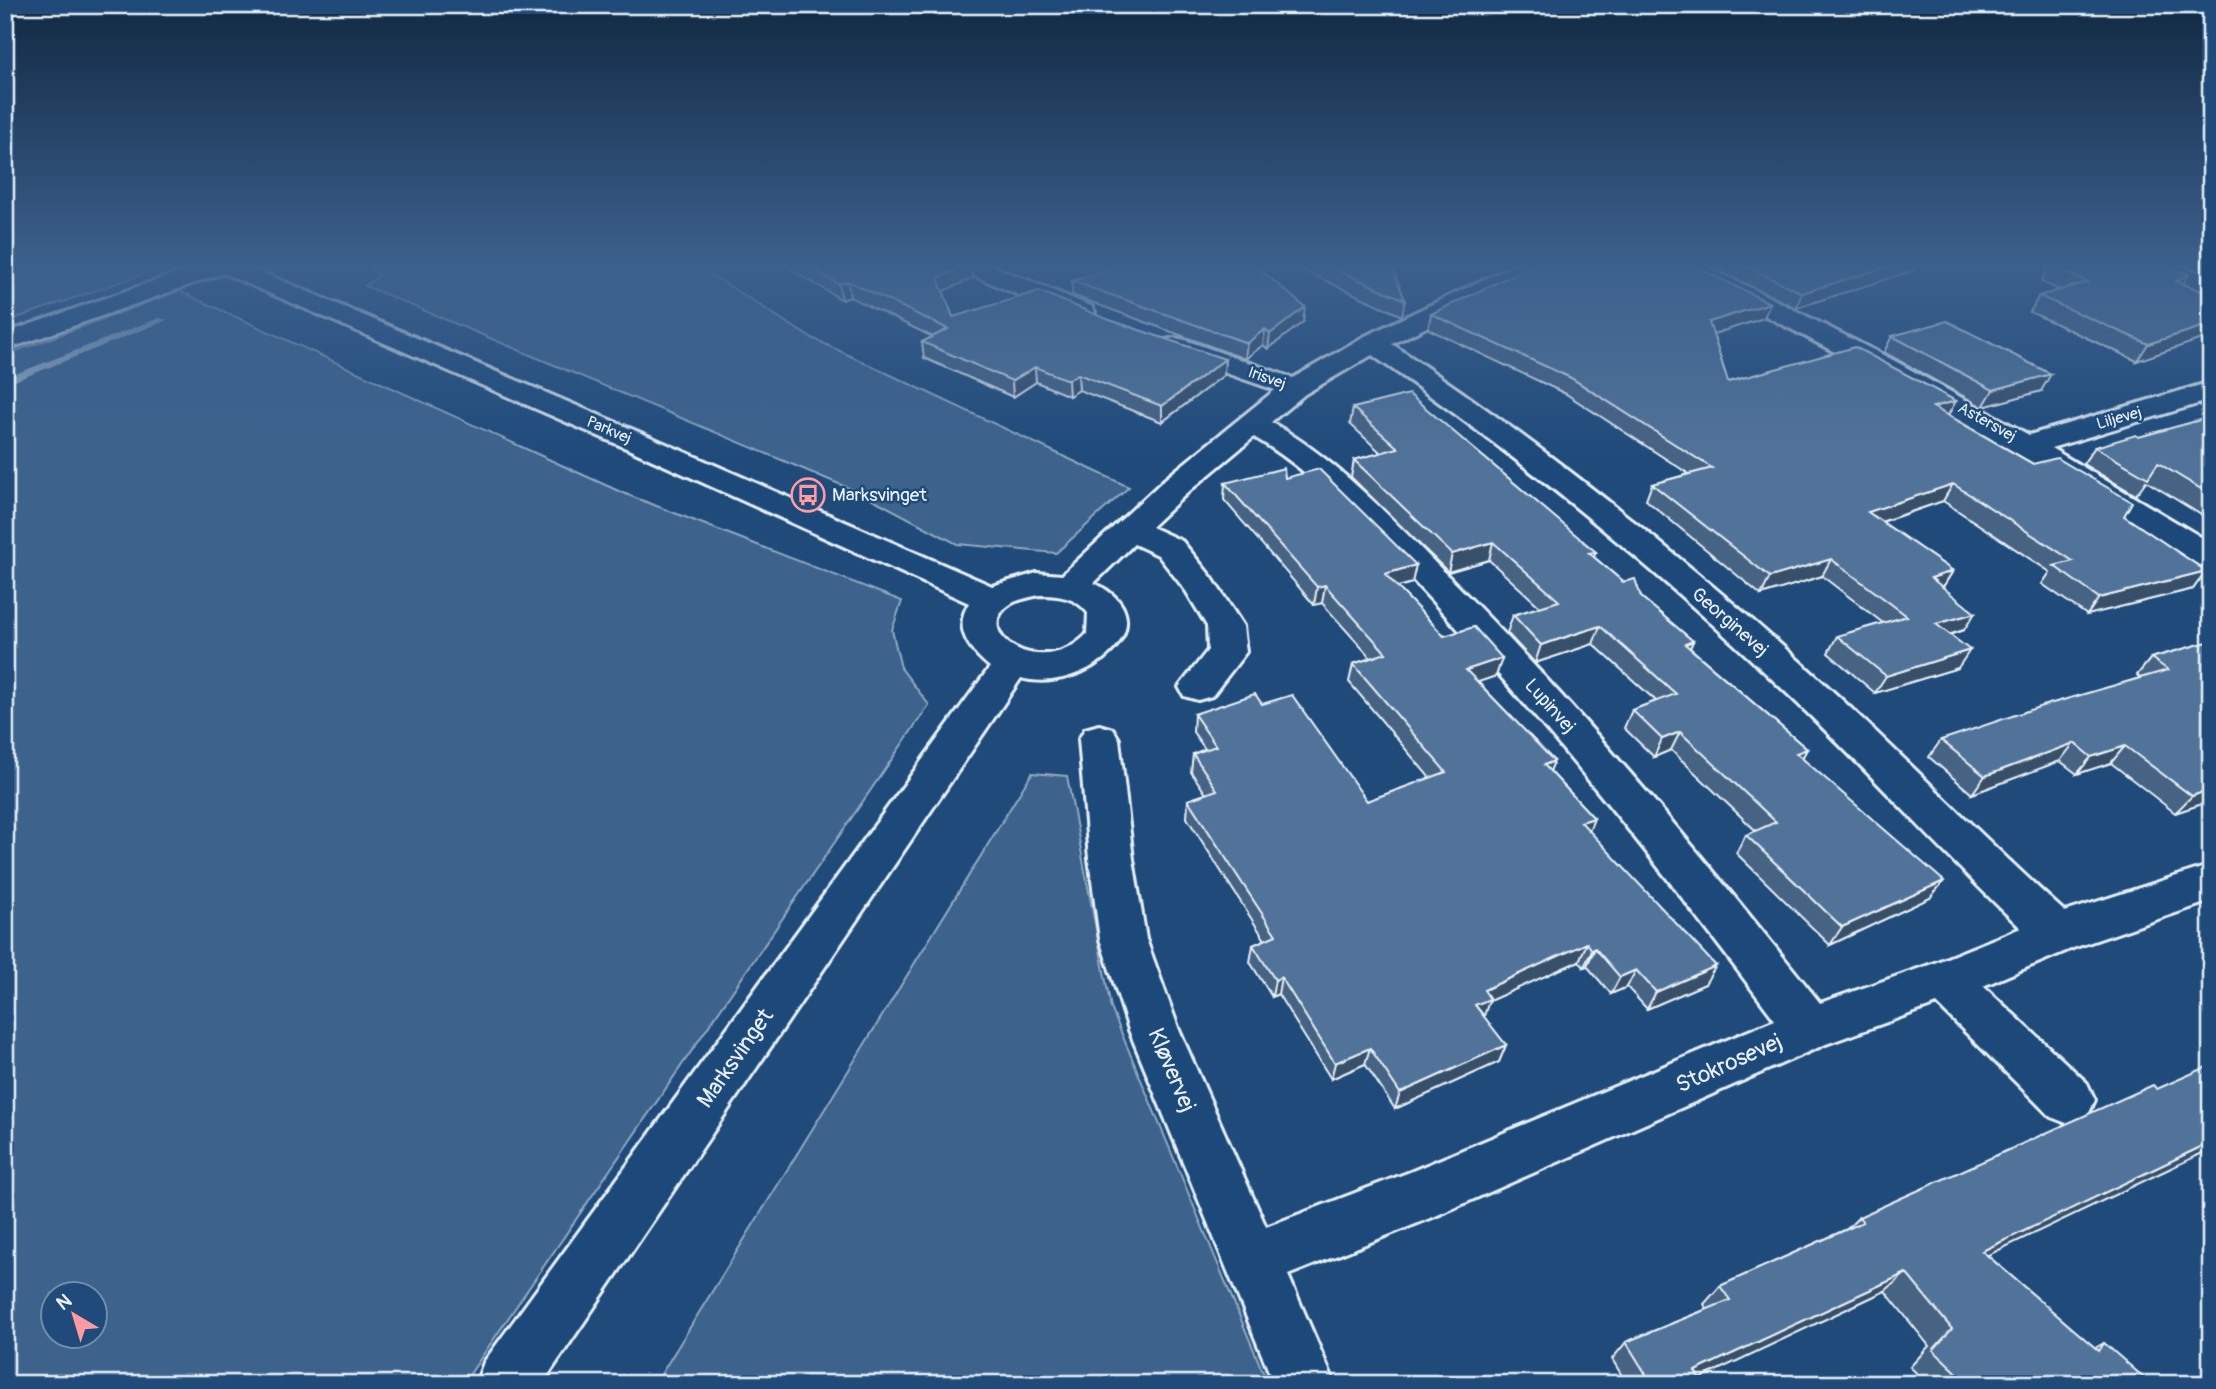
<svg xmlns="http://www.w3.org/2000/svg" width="2216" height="1389" viewBox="0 0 2216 1389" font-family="Pangolin,sans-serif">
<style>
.green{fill:#3c628c;stroke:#92aac2;stroke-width:2;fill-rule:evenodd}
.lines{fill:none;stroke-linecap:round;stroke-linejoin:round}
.stream{fill:#9ab0c7;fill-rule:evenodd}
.minor-casing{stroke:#e8f1f8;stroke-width:6}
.major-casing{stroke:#e8f1f8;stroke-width:6}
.minor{fill:#1f4a7a;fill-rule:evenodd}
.major{fill:#1f4a7a;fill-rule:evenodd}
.wall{fill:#466384;stroke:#e8f1f8;stroke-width:2}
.shaded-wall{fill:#39506b;stroke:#e8f1f8;stroke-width:2}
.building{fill:#517399;stroke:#e8f1f8;stroke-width:2}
.labels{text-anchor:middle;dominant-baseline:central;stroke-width:5;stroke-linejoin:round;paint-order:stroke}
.far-street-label{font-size:16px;fill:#e8f1f8;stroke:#1f4a7a}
.poi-label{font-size:19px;fill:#e8f1f8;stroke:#1f4a7a;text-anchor:start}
.street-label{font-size:19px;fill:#e8f1f8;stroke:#1f4a7a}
.near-street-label{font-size:23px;fill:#e8f1f8;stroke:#1f4a7a}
</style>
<rect width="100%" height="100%" fill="#1f4a7a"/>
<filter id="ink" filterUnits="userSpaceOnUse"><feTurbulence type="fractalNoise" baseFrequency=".0143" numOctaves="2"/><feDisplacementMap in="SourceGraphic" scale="14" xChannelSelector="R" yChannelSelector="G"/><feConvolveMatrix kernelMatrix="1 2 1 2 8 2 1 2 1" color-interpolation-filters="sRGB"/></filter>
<g filter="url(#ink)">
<g class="green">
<path d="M5 263H133L152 271 5 322Z"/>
<path d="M385 263H693L808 336 1129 487 1056 553 957 544 863 494 365 286 379 275 371 269 376 264Z"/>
<path d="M179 291 623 493 902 601 892 630 901 668 929 705 463 1384H5V355ZM52 1294H94V1336H52Z"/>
<path d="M1032 773 1067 776 1111 1008 1268 1384H655Z"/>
</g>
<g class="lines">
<path class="stream" d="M159 318 167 320 5 385V378Z"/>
<defs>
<g id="minor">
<path d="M206 263H240L648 436 992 586 1037 573 1062 575 1165 479 1275 390 1165 352 1161 346 1165 340 1175 338 1185 340 1293 378 1363 337 1519 263H1549L1546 268 1392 344C1542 444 1682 556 1816 676 1901 753 1980 836 2065 912L2211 865V901L2073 948 1983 986 2087 1083 2095 1100 2087 1117 2069 1124 2051 1117 1937 1004 1826 1044 1433 1217 1288 1275 1335 1384H1274L1129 1030 1100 939 1089 859 1079 739 1085 729 1099 725 1113 729 1119 739 1133 859 1146 939 1179 1030 1266 1227 1410 1172 1775 1020C1664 871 1549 725 1422 590 1371 535 1319 475 1254 437L1187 493 1151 527 1182 541 1212 578 1243 626 1246 652 1212 696 1198 700 1184 696 1179 687 1208 650 1207 626 1186 591 1158 555 1134 544 1094 583C1176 622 1082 696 1021 678L542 1384H476L484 1362 990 667C969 650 953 628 969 603L626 448 223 273 5 350V333ZM1372 355C1521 457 1659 571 1790 696 1869 771 1942 853 2021 928L1932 964 1820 1003C1702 855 1581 709 1447 575 1393 520 1339 461 1271 422L1305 394ZM1039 595C1058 595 1076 597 1088 613L1087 634C1040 683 966 631 1012 603 1020 599 1031 597 1039 595Z"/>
<path d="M953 263H985L1091 306 1095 312 1091 318 1082 320 1073 318 956 268Z"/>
<path d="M1667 263H1698L1757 291 1893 360 2029 435 2211 382V400L2051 448 2211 543V568L2199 565C2028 457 1853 357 1670 268Z"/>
</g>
<path id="major" d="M2139 263H2172L2211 277V293L2142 268Z"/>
</defs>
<use href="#minor" class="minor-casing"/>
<use href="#major" class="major-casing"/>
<use href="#minor" class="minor"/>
<use href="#major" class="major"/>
</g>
<g class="wall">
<path d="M780 263H970L973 278 943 291 953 317 1224 375 1162 422 1079 390 1069 396 1036 382 1013 397 924 358 922 342 933 337 850 297 842 300Z"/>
<path d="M1287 263H1411L1393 270 1405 300 1402 316Z"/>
<path d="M1703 263H1919L1915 270 1796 308Z"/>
<path d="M2050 263H2160L2183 284 2211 295 2137 361 2030 312 2039 296 2060 290 2041 282Z"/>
<path d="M1072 281 1303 322 1268 349 1263 345 1245 359 1072 295Z"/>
<path d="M1431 314 1764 318 1713 334 1728 382 1948 415 2124 516 2206 571 2193 589 2087 615 2042 584 2050 572 1943 501 1882 522 1953 571 1943 587 1964 630 1949 635 1958 668 1875 693 1828 653 1837 636 1883 623 1822 576 1761 595 1646 500 1652 484 1689 474 1566 394 1428 329Z"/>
<path d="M1892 336 2041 391 1983 407 1884 352Z"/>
<path d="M1353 408 1596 552 1594 557 1693 641 1690 648 1807 749 1802 758 1930 898 1830 945 1736 853 1746 835 1756 831 1671 750 1654 757 1624 728 1632 710 1656 701 1593 644 1535 663 1507 633 1513 615 1540 607 1489 560 1448 572 1351 477 1354 460 1381 453 1350 424Z"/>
<path d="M2211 417V521L2146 481 2136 495 2083 464 2095 447 2139 437Z"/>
<path d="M1285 478 1412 583 1397 587 1444 636 1502 658 1496 676 1478 682 1554 761 1550 771 1594 818 1589 831 1705 984 1647 1009 1627 987 1611 994 1587 966 1584 967 1579 961 1489 1001 1483 1016 1506 1045 1499 1062 1395 1109 1365 1064 1331 1079 1278 994 1272 997 1250 962 1253 945 1265 940 1187 818 1188 800 1206 794 1191 772 1193 754 1205 749 1193 732 1194 714 1262 704 1367 801 1430 778 1349 682 1353 664 1371 658 1322 603 1314 605 1224 500 1225 483Z"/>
<path d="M2211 641V801L2175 813 2111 763 2077 774 2060 761 1972 794 1929 757 1941 740 2140 678 2137 675 2151 658Z"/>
<path d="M1859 1217 1988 1256 2095 1348 2104 1343 2148 1384H1928L1910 1367 1929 1346 1885 1291 1700 1378 1703 1384H1627L1612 1359 1626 1342 1707 1309 1704 1304 1720 1286 1847 1229Z"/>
</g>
<g class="shaded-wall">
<path d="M972 263 973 278 939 293 938 278Z"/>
<path d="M1388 263H1411L1386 273Z"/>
<path d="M1899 263H1919L1915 270 1796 308 1802 293Z"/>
<path d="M2189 274 2179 290 2176 281Z"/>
<path d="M848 281 850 297 842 300 839 284Z"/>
<path d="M1770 303 1764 318 1704 337 1709 322Z"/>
<path d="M1305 307 1303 322 1268 349 1270 334Z"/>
<path d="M2211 324V336L2137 361 2148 344Z"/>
<path d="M1265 329 1263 345 1245 359 1247 343Z"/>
<path d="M1225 359 1224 375 1162 422V406Z"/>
<path d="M1035 367 1036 382 1013 397 1012 381Z"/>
<path d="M1078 374 1079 390 1069 396 1068 380Z"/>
<path d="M2051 374 2041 391 1983 407 1993 390Z"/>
<path d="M1956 401 1947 417 1933 407Z"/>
<path d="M1953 484 1943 501 1860 529 1868 512Z"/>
<path d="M1493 542 1489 560 1448 572 1452 554Z"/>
<path d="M1831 559 1822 576 1761 595 1770 577Z"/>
<path d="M1416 565 1412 583 1381 592 1385 574Z"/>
<path d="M1953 571 1942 588 1931 578Z"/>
<path d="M2206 571 2193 589 2087 615 2099 598Z"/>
<path d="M1325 585 1322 603 1314 605 1317 587Z"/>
<path d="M1975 613 1964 630 1925 642 1936 624Z"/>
<path d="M1600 626 1593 644 1535 663 1541 645Z"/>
<path d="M1693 641 1685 659V644Z"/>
<path d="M1970 650 1958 668 1875 693 1886 676Z"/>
<path d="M1502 658 1496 676 1461 688 1466 670Z"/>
<path d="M1680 732 1671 750 1654 757 1662 739Z"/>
<path d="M2074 743 2060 761 1972 794 1985 776Z"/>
<path d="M2125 746 2111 763 2077 774 2091 757Z"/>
<path d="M1807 749 1797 767 1796 753Z"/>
<path d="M1554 761 1547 779 1544 765Z"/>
<path d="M2211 789V801L2175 813 2192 796Z"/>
<path d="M1594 818 1587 836 1581 822Z"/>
<path d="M1944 881 1930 898 1830 945 1842 927Z"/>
<path d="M1587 943 1579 961 1489 1001 1484 1016 1475 1005 1484 990Z"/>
<path d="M1595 948 1587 966 1584 967 1592 950Z"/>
<path d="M1716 966 1705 984 1647 1009 1656 992Z"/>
<path d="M1636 970 1627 987 1611 994 1620 977Z"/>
<path d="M1281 977 1278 994 1272 997 1275 980Z"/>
<path d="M1506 1045 1499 1062 1395 1109 1400 1093Z"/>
<path d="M1370 1048 1365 1064 1331 1079 1335 1063Z"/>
<path d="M2211 1142V1149L1959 1269 1982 1251Z"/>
<path d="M1906 1273 1885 1291 1688 1384 1695 1371Z"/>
</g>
<g class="building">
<path d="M802 263H972L938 278 953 317 1039 291 1107 319 1225 359 1162 406 1078 374 1068 380 1035 367 1012 381 922 342 948 329 848 281 839 284Z"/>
<path d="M1129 263H1252L1305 307 1270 334 1265 329 1247 343 1072 281Z"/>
<path d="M1321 263H1390L1405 300Z"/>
<path d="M1538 263H1688L1770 303 1709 322 1728 382 1855 347 1956 401 1933 407 2033 464 2057 458 2132 502 2124 516 2206 571 2099 598 2054 566 2073 561 1953 484 1868 512 1953 571 1931 578 1975 613 1936 624 1970 650 1886 676 1837 636 1907 616 1831 559 1770 577 1652 484 1712 468 1571 378 1431 314Z"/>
<path d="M1739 263H1899L1802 293Z"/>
<path d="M2052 263H2160L2189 274 2176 281 2211 295V324L2148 344 2039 296 2088 282 2050 266Z"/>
<path d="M1947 321 2051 374 1993 390 1892 336Z"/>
<path d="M1409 394 1596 552 1589 553 1623 582 1635 579 1641 597 1693 641 1685 644 1807 749 1796 753 1944 881 1842 927 1746 835 1776 822 1680 732 1662 739 1632 710 1676 694 1600 626 1541 645 1513 615 1559 601 1493 542 1452 554 1354 460 1398 448 1353 408Z"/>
<path d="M2211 417V495L2158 463 2148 478 2095 447 2136 435 2139 437Z"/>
<path d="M1284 468 1285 478 1319 469 1416 565 1385 574 1444 636 1474 627 1502 658 1466 670 1554 761 1544 765 1594 818 1581 822 1716 966 1656 992 1636 970 1620 977 1595 948 1592 950 1587 943 1484 990 1490 999 1475 1005 1506 1045 1400 1093 1370 1048 1335 1063 1281 977 1275 980 1253 945 1276 935 1188 800 1217 790 1193 754 1216 746 1194 714 1255 694 1262 704 1292 695 1367 801 1446 772 1353 664 1386 653 1325 585 1317 587 1225 483Z"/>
<path d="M2211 641V789L2192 796 2125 746 2091 757 2074 743 1985 776 1941 740 2042 706 2168 670 2151 658Z"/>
<path d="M2211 1065V1142L1982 1251 2099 1351 2104 1343 2149 1382 2148 1384H1969L1933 1350 1952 1329 1906 1273 1695 1371 1703 1384H1652L1626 1342 1730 1300 1720 1286 1863 1222 1859 1217 2153 1085 2157 1089Z"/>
</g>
</g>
<linearGradient id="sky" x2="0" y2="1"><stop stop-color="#112943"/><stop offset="0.58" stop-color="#3c608d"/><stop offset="1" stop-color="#3c608d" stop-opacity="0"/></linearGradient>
<rect width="2216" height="457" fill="url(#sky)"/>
<defs>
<symbol id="bus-ring" viewBox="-11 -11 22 22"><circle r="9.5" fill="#1f4a7a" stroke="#ff9aa2" stroke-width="1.5"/><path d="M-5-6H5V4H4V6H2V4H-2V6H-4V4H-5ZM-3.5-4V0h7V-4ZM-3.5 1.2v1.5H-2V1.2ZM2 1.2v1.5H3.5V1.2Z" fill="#ff9aa2"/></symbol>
</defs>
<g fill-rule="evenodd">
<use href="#bus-ring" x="789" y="476" width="38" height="38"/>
</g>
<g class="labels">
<g class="far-street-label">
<text transform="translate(1267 378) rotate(19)">Irisvej</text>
<text transform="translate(2119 418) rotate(-16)">Liljevej</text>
<text transform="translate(1987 422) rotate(29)">Astersvej</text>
<text transform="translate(609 430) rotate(23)">Parkvej</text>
</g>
<g class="poi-label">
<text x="832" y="495">Marksvinget</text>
</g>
<g class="street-label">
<text transform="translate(1730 622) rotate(41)">Georginevej</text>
<text transform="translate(1550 706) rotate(48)">Lupinvej</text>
</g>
<g class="near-street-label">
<text transform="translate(735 1058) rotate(-55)">Marksvinget</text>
<text transform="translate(1729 1063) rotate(-24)">Stokrosevej</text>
<text transform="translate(1172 1070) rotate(67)">Kløvervej</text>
</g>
</g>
<rect width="2216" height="1389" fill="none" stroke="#1f4a7a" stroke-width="28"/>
<rect x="14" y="14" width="2188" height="1361" fill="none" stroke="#e8f1f8" stroke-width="2.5" filter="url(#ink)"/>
<g transform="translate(74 1315) rotate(322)"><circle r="33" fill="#1f4a7a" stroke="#6f8dac" stroke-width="2"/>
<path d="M0-5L12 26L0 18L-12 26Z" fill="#ff9aa2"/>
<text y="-10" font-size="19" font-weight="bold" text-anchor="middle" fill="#e8f1f8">N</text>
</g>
</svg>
